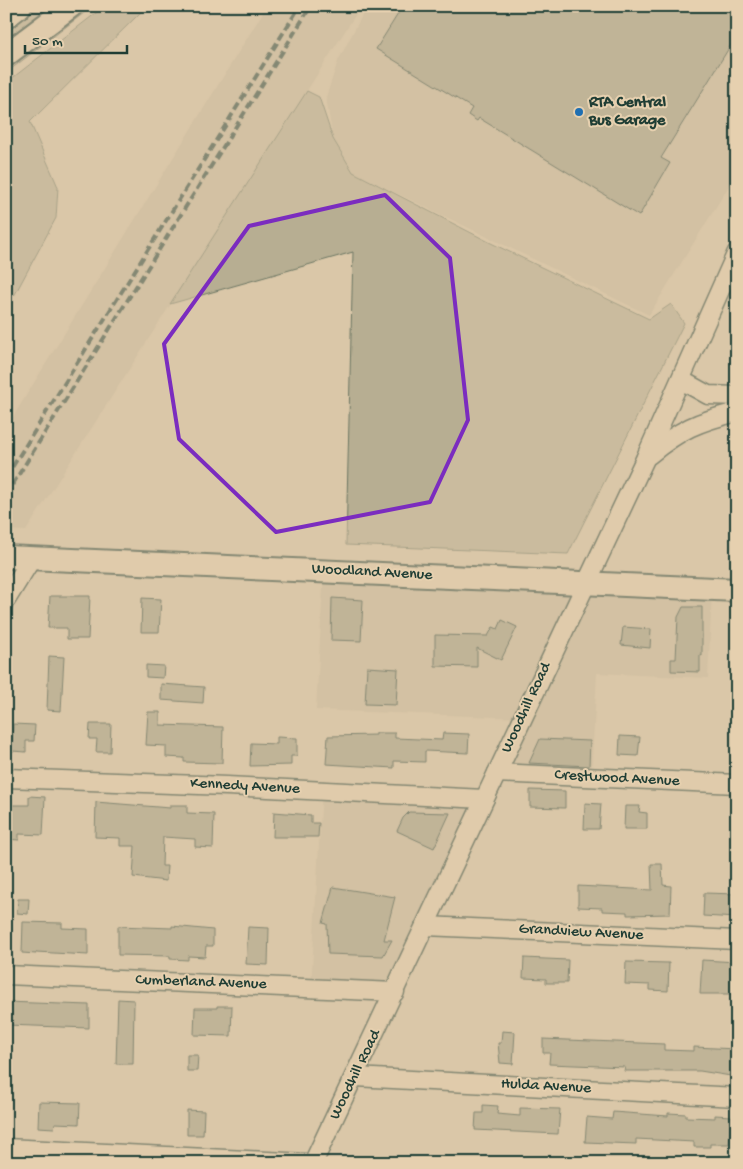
<svg xmlns="http://www.w3.org/2000/svg" width="743" height="1169" viewBox="0 0 743 1169" font-family="'Gochi Hand',sans-serif">
<style>
.built{fill:#c9ba9d}
.green{fill:#b7ae92;stroke:#6b7663}
.building{fill:#a09d83;stroke:#1f3d34}
.lines{fill:none;stroke-linecap:round;stroke-linejoin:round}
.minor-casing{stroke:#1f3d34;stroke-width:21}
.major-casing{stroke:#1f3d34;stroke-width:26}
.minor{stroke:#e6d0af;stroke-width:18}
.major{stroke:#e6d0af;stroke-width:22}
.rail{stroke:#1f3d34;stroke-width:4;stroke-dasharray:8 4;stroke-linecap:butt}
.marked{fill:none;stroke:#7b2cbf;stroke-width:4;stroke-linejoin:round}
.poi-dot{fill:#1f6fb2;stroke:#e6d0af;stroke-width:2}
.labels{text-anchor:middle;dominant-baseline:central;stroke-width:4;stroke-linejoin:round;paint-order:stroke}
.poi-label{font-size:16px;font-weight:bold;fill:#1f3d34;stroke:#e6d0af;text-anchor:start}
.street-label{font-size:16px;fill:#1f3d34;stroke:#e6d0af}
</style>
<rect width="100%" height="100%" fill="#dac7a8"/>
<filter id="ink" filterUnits="userSpaceOnUse"><feTurbulence type="fractalNoise" baseFrequency=".02" numOctaves="2"/><feDisplacementMap in="SourceGraphic" scale="10" xChannelSelector="R" yChannelSelector="G"/><feConvolveMatrix kernelMatrix="1 2 1 2 8 2 1 2 1" color-interpolation-filters="sRGB"/></filter>
<g filter="url(#ink)">
<g class="built">
<path d="M267 6H361L26 531 6 530V428Z"/>
<path d="M367 6H737V173L649 315 353 172 333 139 326 97 338 61Z"/>
<path d="M324 571 712 589 708 678 597 673 591 777 497 773 522 718 316 710Z"/>
<path d="M322 791 484 799 395 992 311 988Z"/>
</g>
<g class="green">
<path d="M35 6H61L6 48V28Z"/>
<path d="M85 6H93L6 73V67Z"/>
<path d="M105 6H147L30 122 58 187 56 218 14 296 6 289V83Z"/>
<path d="M307 91 319 97 333 139 353 172 491 243 649 319 671 304 684 323 568 554 346 545 353 252 170 304Z"/>
</g>
<g class="building">
<path d="M403 6H737V35L661 158 670 163 639 216 479 118 477 121 468 115 472 108 376 49Z"/>
<path d="M50 596H90L88 639H67V628H48Z"/>
<path d="M142 598 161 599 159 632H141Z"/>
<path d="M332 598 363 600 361 641 331 640Z"/>
<path d="M683 607H702V656L700 655V672L671 671V659H676L678 617Z"/>
<path d="M502 620 517 627 501 660 477 648V667L435 666V635L488 636 493 627 498 629Z"/>
<path d="M623 627 651 629 650 648 621 645Z"/>
<path d="M49 656 64 657 61 711 47 710Z"/>
<path d="M146 665 164 666 163 678 146 677Z"/>
<path d="M367 667 398 669 396 705 365 704Z"/>
<path d="M161 684 204 687 203 703 161 700Z"/>
<path d="M148 712H160V725L223 727 222 763 184 762V758L166 757V746L146 745Z"/>
<path d="M13 724 35 725 34 741H26V752L12 751Z"/>
<path d="M90 724H111L110 752H96L97 739H89Z"/>
<path d="M376 733H395V738L442 740 443 733 469 734 468 753 425 751V762L394 761V768L326 764 328 736 376 735Z"/>
<path d="M620 736 640 737 638 756 619 755Z"/>
<path d="M277 737 297 738V756H291V765L250 766 251 743 277 744Z"/>
<path d="M540 739 590 741 589 766 529 763Z"/>
<path d="M530 790 565 791V808L530 807Z"/>
<path d="M29 796 45 797 43 835 19 834V840L6 839V805H29Z"/>
<path d="M96 802 170 808V805H187V813L214 814 213 848 195 847V839L163 837 162 866H167L166 881 133 877 135 846H120V838L95 837Z"/>
<path d="M585 803 601 804 599 829H584Z"/>
<path d="M625 806H640L639 812 647 813V829H624Z"/>
<path d="M274 812 311 815V823H319L318 837H273Z"/>
<path d="M409 812 450 813 434 848 397 831 403 818Z"/>
<path d="M651 864H662L663 885 671 886 670 914 627 915V912L602 911V908L578 907V886L652 890Z"/>
<path d="M333 887 395 897 384 940H392L383 956 328 954 327 924 323 923Z"/>
<path d="M704 893 737 894V918L703 916Z"/>
<path d="M18 899H29L28 914 17 913Z"/>
<path d="M23 922 62 923V928L88 929V955L36 952V954L22 953Z"/>
<path d="M118 926 172 928V926L213 930V946H206L205 957 188 956V960L170 959V956L118 955Z"/>
<path d="M248 927 269 928 268 965 246 964Z"/>
<path d="M524 958 568 960 567 983H546V979L523 978Z"/>
<path d="M702 960 737 962V994H700Z"/>
<path d="M626 962 669 963 668 991 650 990V985L625 984Z"/>
<path d="M118 999 134 1000 133 1064H116Z"/>
<path d="M6 1002 89 1005V1028L6 1025Z"/>
<path d="M217 1006H232L231 1036 194 1035 195 1008H217Z"/>
<path d="M502 1031 515 1032 513 1064 500 1063 498 1043H501Z"/>
<path d="M543 1039 664 1044V1050L694 1051V1047L737 1049V1077L700 1071H624L625 1067 549 1064 550 1053H543Z"/>
<path d="M187 1055H198L197 1071H187Z"/>
<path d="M39 1102 80 1103 79 1124 55 1123 54 1128 38 1127Z"/>
<path d="M483 1105 498 1106 497 1114 520 1116V1108L560 1109 558 1134 475 1130 476 1113H483Z"/>
<path d="M187 1110 204 1111 203 1135H187Z"/>
<path d="M613 1112 668 1116V1113L686 1114V1117L715 1118V1115L731 1116 729 1144H710V1147H694V1142L636 1139V1144L585 1142 587 1117 612 1119Z"/>
</g>
<g class="lines">
<defs>
<g id="minor">
<path d="M681 380 708 395 737 396"/>
<path d="M649 455C681 429 697 422 737 412"/>
<path d="M6 600 32 558"/>
<path d="M497 773 737 784"/>
<path d="M6 778 227 786 484 799"/>
<path d="M425 926 737 940"/>
<path d="M6 975 395 992"/>
<path d="M355 1077 737 1097"/>
<path d="M6 1148 308 1163"/>
<path d="M313 1163 645 459 737 252"/>
</g>
<g id="major">
<path d="M6 17 20 6"/>
<path d="M6 55 71 6"/>
<path d="M6 557 737 590"/>
</g>
</defs>
<use href="#minor" class="minor-casing"/>
<use href="#major" class="major-casing"/>
<use href="#minor" class="minor"/>
<use href="#major" class="major"/>
<g class="rail">
<path d="M6 477 300 6"/>
<path d="M6 495 311 6"/>
</g>
</g>
</g>
<path d="M0 0H743V1169H0ZM385 195 450 258 468 420 430 502 276 532 179 439 164 344 249 226Z" fill="#dac7a8" fill-opacity=".55" fill-rule="evenodd"/>
<path class="marked" d="M385 195 450 258 468 420 430 502 276 532 179 439 164 344 249 226Z"/>
<circle class="poi-dot" cx="579" cy="112" r="5"/>
<g class="labels">
<g class="poi-label">
<text x="589" y="103">RTA Central<tspan x="589" dy="18">Bus Garage</tspan></text>
</g>
<g class="street-label">
<text transform="translate(372 573) rotate(3)">Woodland Avenue</text>
<text transform="translate(527 708) rotate(-65)">Woodhill Road</text>
<text transform="translate(617 779) rotate(3)">Crestwood Avenue</text>
<text transform="translate(245 787) rotate(3)">Kennedy Avenue</text>
<text transform="translate(581 933) rotate(3)">Grandview Avenue</text>
<text transform="translate(201 983) rotate(2)">Cumberland Avenue</text>
<text transform="translate(356 1075) rotate(-64)">Woodhill Road</text>
<text transform="translate(546 1087) rotate(3)">Hulda Avenue</text>
</g>
</g>
<rect width="743" height="1169" fill="none" stroke="#e6d0af" stroke-width="25"/>
<rect x="12" y="12" width="718" height="1144" fill="none" stroke="#1f3d34" stroke-width="2" filter="url(#ink)"/>
<path d="M25 45v8h102v-8" fill="none" stroke="#1f3d34" stroke-width="2.5"/>
<text x="32" y="45" font-size="15" fill="#1f3d34" stroke="#e6d0af" stroke-width="4" paint-order="stroke">50 m</text>
</svg>
